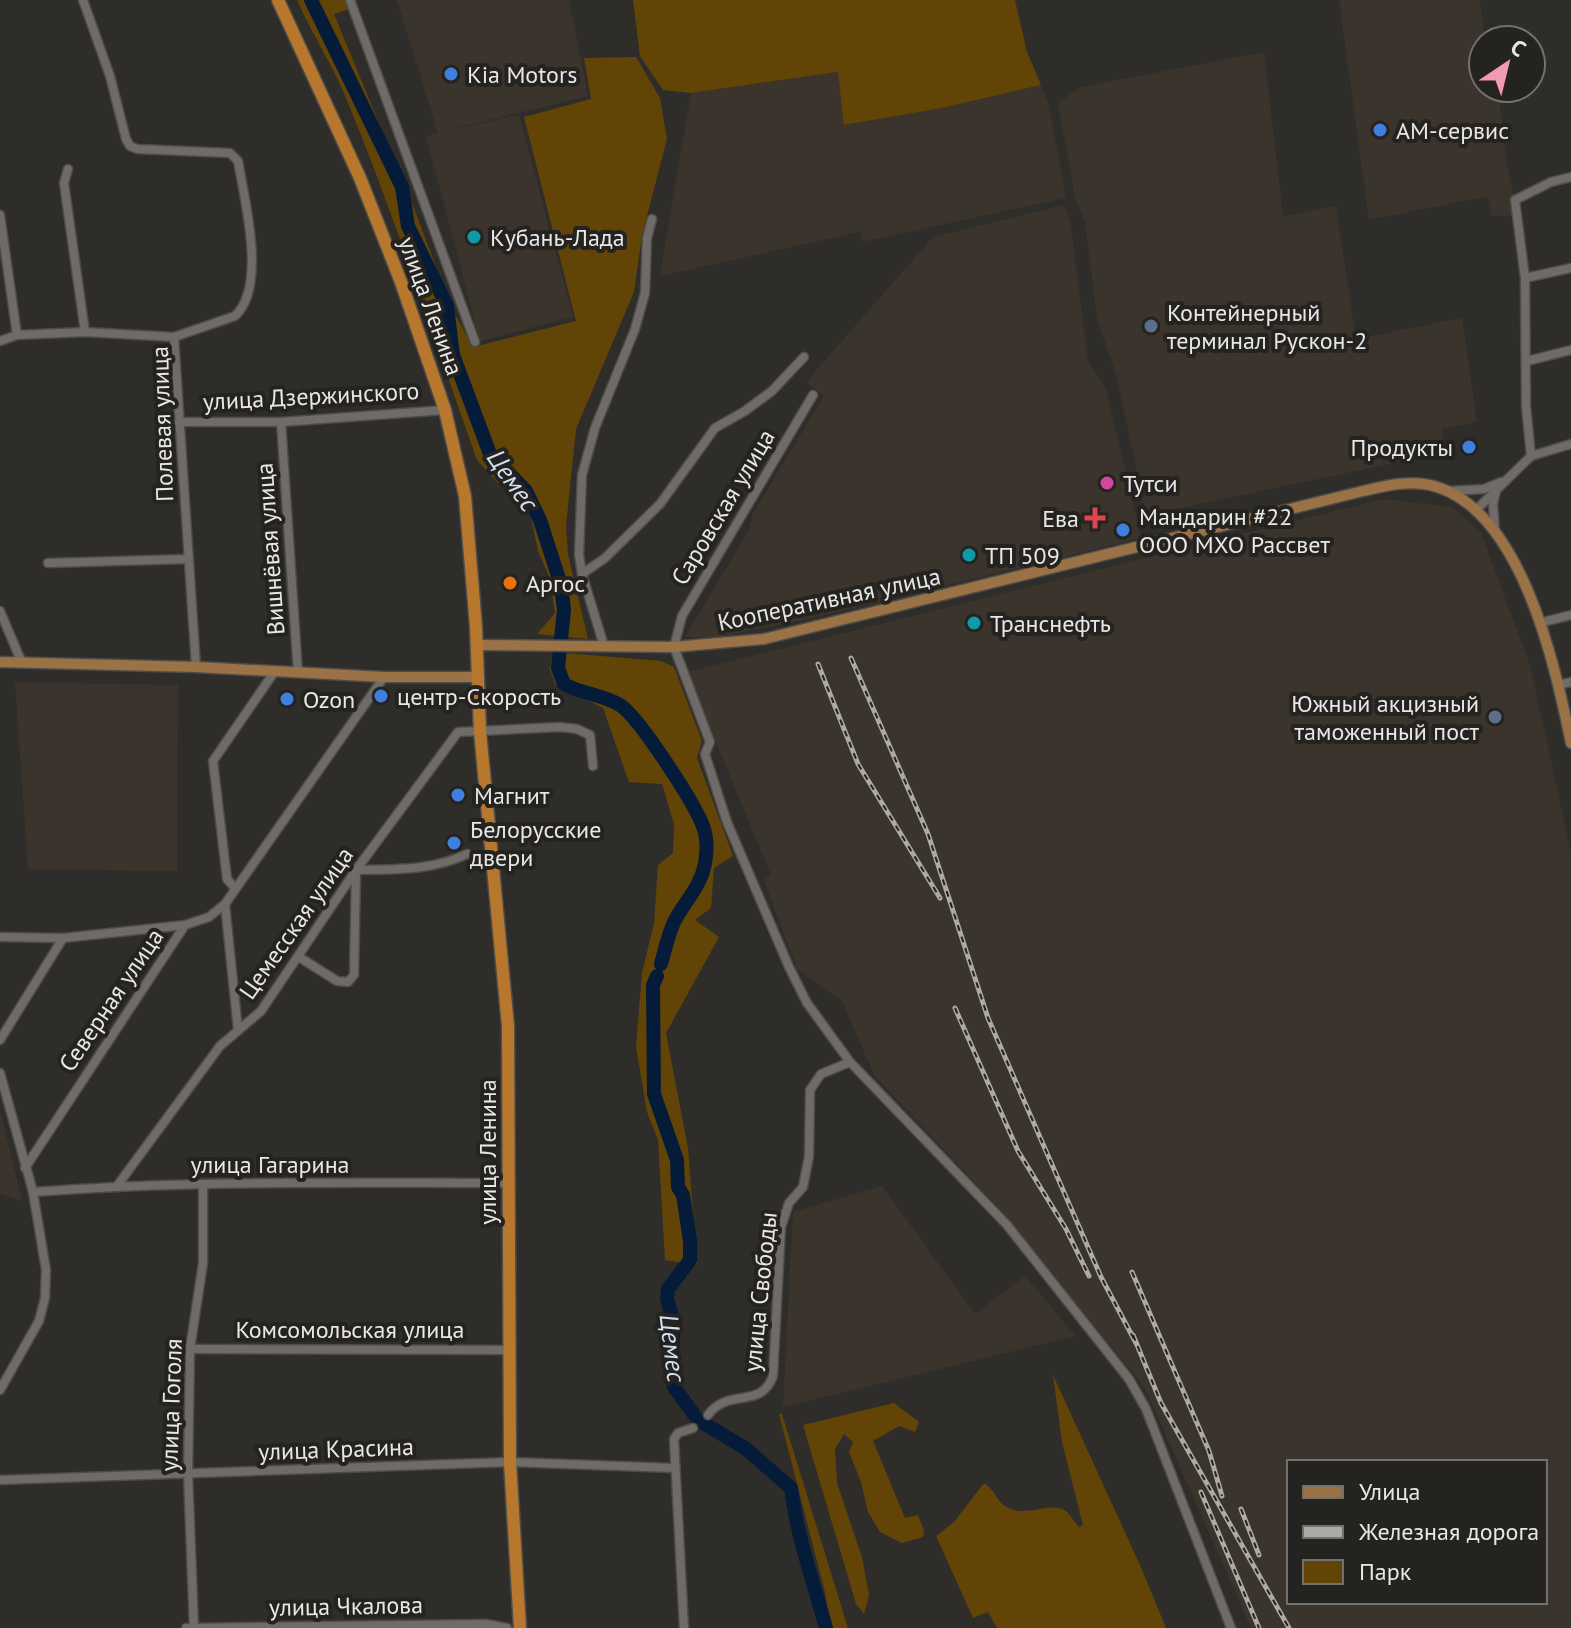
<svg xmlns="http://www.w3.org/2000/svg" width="1571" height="1628" viewBox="0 0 1571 1628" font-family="'PT Sans',sans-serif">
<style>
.built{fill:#3a342c;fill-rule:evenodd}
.green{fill:#624407}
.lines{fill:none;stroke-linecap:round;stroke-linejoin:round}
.river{stroke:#041b39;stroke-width:14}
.minor-casing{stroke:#4d4c49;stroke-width:11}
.major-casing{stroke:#4d4c49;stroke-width:13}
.highway-casing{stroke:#4d4c49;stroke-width:15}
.minor{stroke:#6e6b68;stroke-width:8}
.major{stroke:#9a7245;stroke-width:10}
.highway{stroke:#b7772d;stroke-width:12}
.rail-casing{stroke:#abaaa7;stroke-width:5}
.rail{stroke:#252320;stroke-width:2;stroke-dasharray:6;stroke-linecap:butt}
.shop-dot{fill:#3f7fe0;stroke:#252320;stroke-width:3}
.culture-dot{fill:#0f9aa8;stroke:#252320;stroke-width:3}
.service-dot{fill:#5c6f8a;stroke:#252320;stroke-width:3}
.hotel-dot{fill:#d1479c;stroke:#252320;stroke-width:3}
.health-dot{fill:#e0444e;stroke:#252320;stroke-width:3}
.food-dot{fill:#e8710a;stroke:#252320;stroke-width:3}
.labels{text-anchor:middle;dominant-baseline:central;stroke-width:8;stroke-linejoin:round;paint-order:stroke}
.poi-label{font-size:24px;fill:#e8e7e5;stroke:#252320;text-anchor:start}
.street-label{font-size:24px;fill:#e8e7e5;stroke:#252320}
.water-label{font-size:26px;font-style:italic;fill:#d3e0f2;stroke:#252320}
</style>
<rect width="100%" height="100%" fill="#2f2d2a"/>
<g class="built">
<path d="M397 0H569L588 96 440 132 519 115 573 317 480 341 426 136 438 133Z"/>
<path d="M1339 0H1480L1484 33 1493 32V40H1483V88H1498L1506 158 1517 216H1492L1488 196 1369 220Z"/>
<path d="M1264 52 1283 216 1336 206 1356 339 1462 318 1477 422 1442 429 1443 453 1146 515 1117 377 1097 318 1085 221 1075 198 1058 103 1081 87Z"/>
<path d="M839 72 845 125 942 108 1041 85 1049 106 1066 198 862 242 860 232 660 276 691 93Z"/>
<path d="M1064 205 1071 225 1088 361 1106 388 1141 538 812 618 719 637H685L750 528 752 515 824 396 806 382 933 237Z"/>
<path d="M1384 499 1452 507 1481 533 1530 665 1571 852V1628H1251L1145 1388 997 1206 874 1075 842 1001 797 969 764 880 771 875 687 672ZM1289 1462H1545V1602H1289Z"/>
<path d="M15 682 178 685 177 871 28 869Z"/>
<path d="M0 1110 22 1201 0 1194Z"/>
<path d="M882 1186 975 1314 1025 1276 1076 1336 783 1407 793 1212Z"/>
</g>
<g class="green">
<path d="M297 0H346L349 9 334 14 415 211 451 307 473 347 576 321 524 117 591 99 584 58 636 57 660 98 667 139 642 235 634 292 576 429 566 526 568 554 588 639 537 634 555 613 549 576 538 551 530 512 522 499 496 481 477 460C433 337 394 213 344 93 330 61 311 32 297 0Z"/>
<path d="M633 0H1015L1027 52 1041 85 942 108 844 125 838 72 691 93 663 90 640 56Z"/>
<path d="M553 652 661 661 674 667 702 741 697 758 733 856 714 868 711 908 695 920 719 937 666 1033 688 1148 697 1265 665 1260 658 1140 647 1112 636 1047 642 973 654 923 658 865 673 853 674 824 662 784 629 782 603 708 555 684 550 669Z"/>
<path d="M1053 1375 1140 1565 1166 1628H997L988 1612 973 1618 936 1536 954 1522 984 1483C995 1490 996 1500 1005 1506 1026 1520 1051 1499 1067 1512 1071 1516 1075 1523 1079 1527L1083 1525 1062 1442Z"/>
<path d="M894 1403 919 1422 915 1432 899 1426 873 1441 905 1518 918 1515 924 1530 923 1537 902 1543 880 1532 868 1512 861 1482 849 1452 853 1442 844 1434 835 1449 837 1483 862 1557 869 1595 864 1614 856 1604 803 1425Z"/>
<path d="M779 1414H782L848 1628H830L825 1592Z"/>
</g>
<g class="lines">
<g class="river">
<path d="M311 0 402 187 408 226 447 306 453 355 490 454 526 491 540 520 561 585 564 610 558 668 564 684C582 694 604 695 620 705 639 717 695 804 703 826 707 837 707 852 705 863 701 887 684 902 674 922 668 935 665 950 661 964"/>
<path d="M657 976 653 985 654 1094 677 1160 678 1187 683 1195 690 1241V1260L668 1289 667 1299 674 1323 671 1368 674 1387 698 1420 745 1448 791 1488C797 1536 813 1581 826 1628"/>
</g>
<defs>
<g id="minor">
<path d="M350 0 475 342"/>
<path d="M68 169 64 183 85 332"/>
<path d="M0 215 17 335"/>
<path d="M1525 278 1571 268"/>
<path d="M174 337 196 667"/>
<path d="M0 341 17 335 85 332 174 337 235 316C267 286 245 202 238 161L230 153 137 149 130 146 126 139 110 76 83 0"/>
<path d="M1527 361 1571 350"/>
<path d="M813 395 682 616 674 647 710 742 705 754 727 822 789 967 807 1003 850 1062 1007 1225 1129 1379 1146 1409 1231 1628"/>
<path d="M179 422H281L445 410"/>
<path d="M281 422 298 673"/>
<path d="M1531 456 1526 406 1525 278 1515 200 1551 182 1571 177"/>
<path d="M1448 491 1484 489 1501 482"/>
<path d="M1476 510 1531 456 1571 444"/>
<path d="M1495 531 1493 504 1496 491"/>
<path d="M48 563 188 559"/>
<path d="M582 574 605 558 660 504 715 428 745 411 772 391 804 357"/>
<path d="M0 611 22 663"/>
<path d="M1539 623 1571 615"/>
<path d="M604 646 582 574 579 555 582 475 595 428 635 329 645 293 647 238 652 219"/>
<path d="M1558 685 1571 682"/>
<path d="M235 888 227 879 213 761 275 671"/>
<path d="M225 904 238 1030"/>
<path d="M0 937 63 938 185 925"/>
<path d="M299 957 337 981 348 982 354 975 356 870C395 869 431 871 467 854"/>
<path d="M0 1040 63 938"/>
<path d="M0 1073 33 1192 46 1270 45 1298 39 1321 0 1390"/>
<path d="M25 1168 185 925 209 917 225 904 384 677"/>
<path d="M117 1186 220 1046 261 1011 356 870 458 732 560 727 577 729 590 735 593 766"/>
<path d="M33 1192C191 1180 350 1183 509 1183"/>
<path d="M190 1349 510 1350"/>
<path d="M708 1415C728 1387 761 1410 773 1376L781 1227 789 1203 803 1187 809 1156 810 1090 821 1074 850 1062"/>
<path d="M0 1480 510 1462 674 1468"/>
<path d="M186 1628 486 1624 507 1628"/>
<path d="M194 1628 188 1474 190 1349 203 1263V1184"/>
<path d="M684 1628 674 1439 678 1433 693 1428"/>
</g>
<g id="major">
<path d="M477 645 674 647 764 639 1363 491C1385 486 1407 480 1430 485 1521 506 1555 665 1571 743"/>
<path d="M0 662 196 667 384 677H478"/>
</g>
<path id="highway" d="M278 0 360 178 401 282 445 410 465 496 476 627 480 731 508 1026 510 1462 520 1628"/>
</defs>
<use href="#minor" class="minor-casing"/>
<use href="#major" class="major-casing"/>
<use href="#highway" class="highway-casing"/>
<use href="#minor" class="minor"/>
<use href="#major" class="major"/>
<use href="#highway" class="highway"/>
<defs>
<g id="rail">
<path d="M851 658 928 834 988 1018 1101 1277 1136 1343"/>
<path d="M818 664 858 764 940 898"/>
<path d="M955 1008 1018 1151 1066 1229 1089 1276"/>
<path d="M1132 1272 1209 1451 1222 1496"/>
<path d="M1133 1335 1161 1403 1289 1628"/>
<path d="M1201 1492 1259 1628"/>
<path d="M1241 1509 1259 1555"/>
</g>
</defs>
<use href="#rail" class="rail-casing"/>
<use href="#rail" class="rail"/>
</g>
<g class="shop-dot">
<circle cx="451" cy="74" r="8"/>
<circle cx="1380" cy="130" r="8"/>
<circle cx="1469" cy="447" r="8"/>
<circle cx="1123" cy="530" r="8"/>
<circle cx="381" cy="696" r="8"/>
<circle cx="287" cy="699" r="8"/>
<circle cx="458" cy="795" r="8"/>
<circle cx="454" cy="843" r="8"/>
</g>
<g class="culture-dot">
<circle cx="474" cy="237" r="8"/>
<circle cx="969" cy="555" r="8"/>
<circle cx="974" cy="623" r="8"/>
</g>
<g class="service-dot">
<circle cx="1151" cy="326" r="8"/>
<circle cx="1495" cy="717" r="8"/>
</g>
<circle class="hotel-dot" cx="1107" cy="483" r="8"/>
<path class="health-dot" d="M1091 506h8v8h8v8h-8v8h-8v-8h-8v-8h8z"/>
<circle class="food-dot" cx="510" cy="583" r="8"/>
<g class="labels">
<g class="poi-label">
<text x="467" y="74">Kia Motors</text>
<text x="1396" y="130">АМ-сервис</text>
<text x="490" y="237">Кубань-Лада</text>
<text x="1167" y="312">Контейнерный<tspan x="1167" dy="28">терминал Рускон-2</tspan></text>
<text x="1453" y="447" text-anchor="end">Продукты</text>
<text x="1123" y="483">Тутси</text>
<text x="1139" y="516">Мандарин #22<tspan x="1139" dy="28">ООО МХО Рассвет</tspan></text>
<text x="1079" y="518" text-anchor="end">Ева</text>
<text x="985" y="555">ТП 509</text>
<text x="526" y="583">Аргос</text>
<text x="990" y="623">Транснефть</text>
<text x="397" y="696">центр-Скорость</text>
<text x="303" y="699">Ozon</text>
<text x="1479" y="703" text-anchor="end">Южный акцизный<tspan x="1479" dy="28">таможенный пост</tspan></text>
<text x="474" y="795">Магнит</text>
<text x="470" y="829">Белорусские<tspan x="470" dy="28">двери</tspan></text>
</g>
<g class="street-label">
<text transform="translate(431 306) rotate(70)">улица Ленина</text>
<text transform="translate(311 396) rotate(-3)">улица Дзержинского</text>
<text transform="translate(162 424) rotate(-92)">Полевая улица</text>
<text transform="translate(723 507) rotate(-59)">Саровская улица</text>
<text transform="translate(270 549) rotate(-94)">Вишнёвая улица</text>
<text transform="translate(829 599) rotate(-12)">Кооперативная улица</text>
<text transform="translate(296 923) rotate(-55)">Цемесская улица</text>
<text transform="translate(111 1000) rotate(-56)">Северная улица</text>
<text transform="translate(487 1152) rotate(-90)">улица Ленина</text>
<text x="270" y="1164">улица Гагарина</text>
<text transform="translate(760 1292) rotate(-84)">улица Свободы</text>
<text x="350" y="1329">Комсомольская улица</text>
<text transform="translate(171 1405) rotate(-88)">улица Гоголя</text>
<text transform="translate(336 1449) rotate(-2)">улица Красина</text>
<text transform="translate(346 1606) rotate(-1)">улица Чкалова</text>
</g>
<g class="water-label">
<text transform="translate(513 480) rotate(55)">Цемес</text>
<text transform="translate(673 1348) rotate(83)">Цемес</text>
</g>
</g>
<rect x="1287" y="1460" width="260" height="144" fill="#252320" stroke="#73716f" stroke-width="2"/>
<rect x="1303" y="1486" width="40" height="12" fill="#9a7245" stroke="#73716f" stroke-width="2"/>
<text x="1359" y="1500" font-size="24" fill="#e8e7e5">Улица</text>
<rect x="1303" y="1526" width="40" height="12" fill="#abaaa7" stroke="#73716f" stroke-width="2"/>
<text x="1359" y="1540" font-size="24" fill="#e8e7e5">Железная дорога</text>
<rect x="1303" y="1560" width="40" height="24" fill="#624407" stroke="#73716f" stroke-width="2"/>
<text x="1359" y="1580" font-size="24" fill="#e8e7e5">Парк</text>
<g transform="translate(1507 64) rotate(35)"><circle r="38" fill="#252320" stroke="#73716f" stroke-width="2"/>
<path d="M0-6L14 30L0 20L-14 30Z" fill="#f19ab2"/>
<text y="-12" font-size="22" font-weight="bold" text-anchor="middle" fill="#e8e7e5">С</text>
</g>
</svg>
